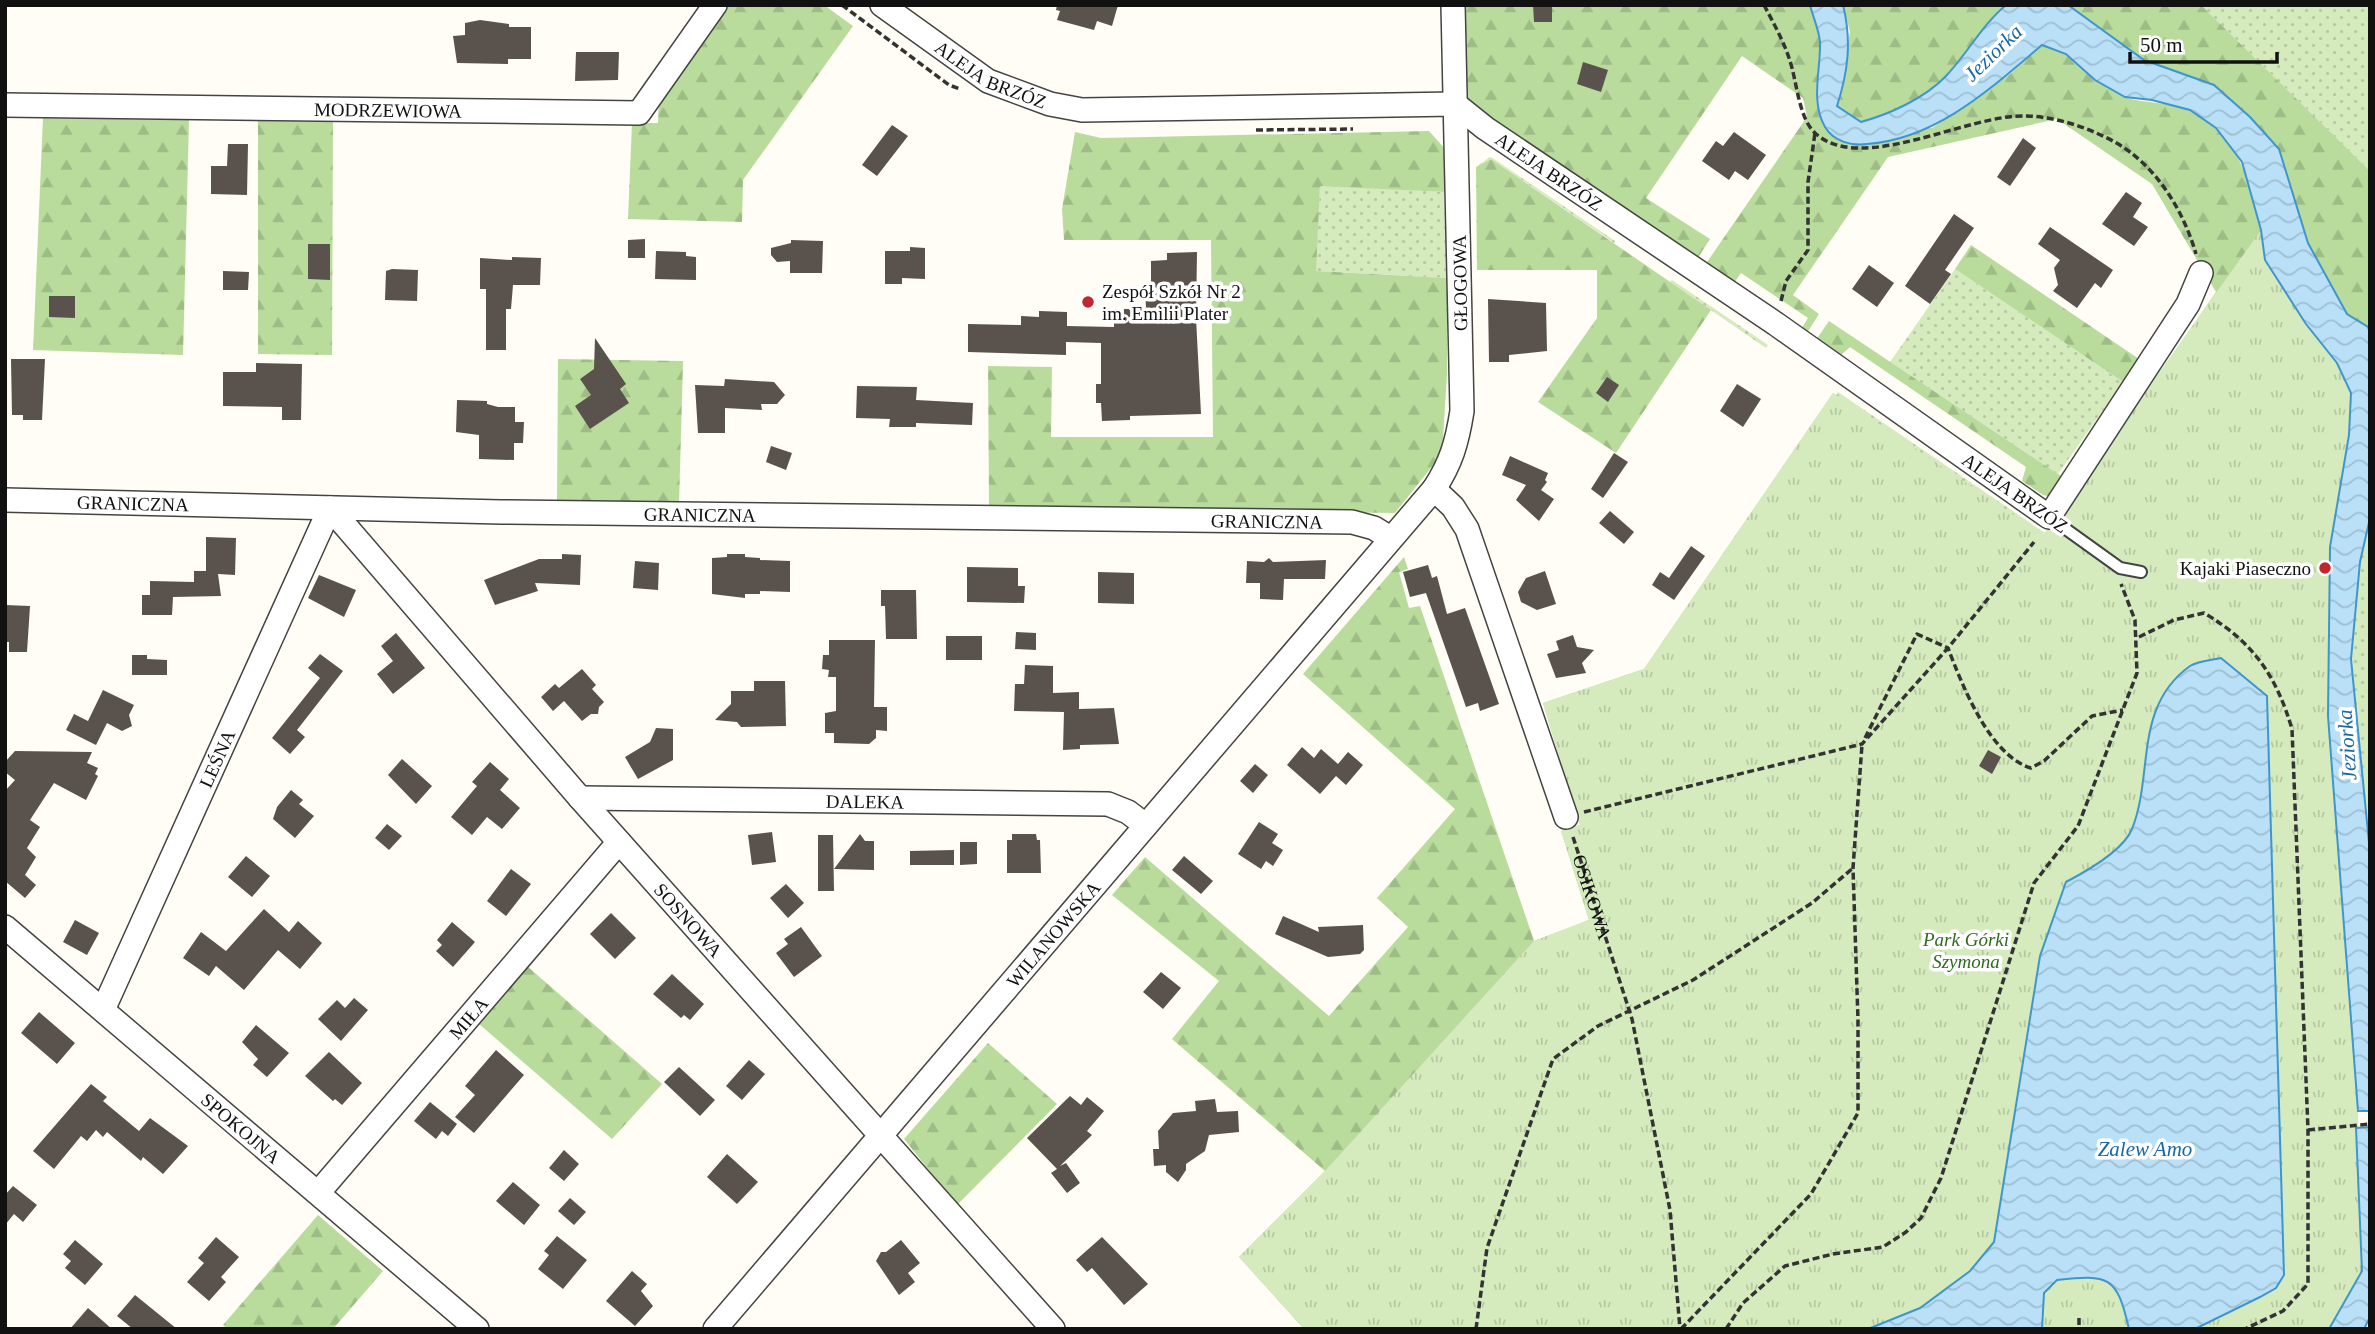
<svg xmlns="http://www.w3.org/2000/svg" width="2375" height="1334" viewBox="0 0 2375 1334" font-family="Georgia,serif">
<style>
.grass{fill:url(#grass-dots)}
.forest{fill:url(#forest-firs)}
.park{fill:url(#park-tufts)}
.water{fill:url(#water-waves);stroke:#3f96cf;stroke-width:2}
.building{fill:#5a524d}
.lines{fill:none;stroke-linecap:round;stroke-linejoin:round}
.service-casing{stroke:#444;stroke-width:14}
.minor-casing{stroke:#444;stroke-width:26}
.path{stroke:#333;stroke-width:3.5;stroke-dasharray:7 3.5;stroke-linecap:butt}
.service{stroke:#fff;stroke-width:10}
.minor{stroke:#fff;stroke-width:23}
.poi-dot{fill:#c4262e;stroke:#fff;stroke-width:2.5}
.labels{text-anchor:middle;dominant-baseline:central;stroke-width:7;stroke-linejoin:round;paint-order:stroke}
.street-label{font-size:19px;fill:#111;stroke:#fff}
.poi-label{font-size:19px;fill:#111;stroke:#fff;text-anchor:start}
.park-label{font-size:19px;font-style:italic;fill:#2f6b1f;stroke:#fff}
.water-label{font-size:21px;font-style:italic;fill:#1768a6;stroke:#fff}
</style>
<defs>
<pattern id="grass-dots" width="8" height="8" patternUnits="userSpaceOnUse" patternTransform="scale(1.75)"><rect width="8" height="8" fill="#d5ebbd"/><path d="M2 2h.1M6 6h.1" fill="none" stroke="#b6c8a1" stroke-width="1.8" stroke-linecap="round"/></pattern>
<pattern id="forest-firs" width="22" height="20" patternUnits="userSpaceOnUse" patternTransform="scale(1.75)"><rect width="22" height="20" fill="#b9dc9c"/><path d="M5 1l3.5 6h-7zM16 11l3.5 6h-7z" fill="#9ebc85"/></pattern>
<pattern id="park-tufts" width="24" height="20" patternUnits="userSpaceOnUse" patternTransform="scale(1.75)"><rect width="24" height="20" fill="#d5ebbd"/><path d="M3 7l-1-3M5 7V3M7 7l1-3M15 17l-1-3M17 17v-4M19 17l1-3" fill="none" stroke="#b6c8a1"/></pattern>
<pattern id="water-waves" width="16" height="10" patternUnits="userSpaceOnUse" patternTransform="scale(1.75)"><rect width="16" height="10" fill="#b9e0f7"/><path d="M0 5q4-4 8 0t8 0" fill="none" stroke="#9ebfd3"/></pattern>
</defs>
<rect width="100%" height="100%" fill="#fffdf5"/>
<g class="grass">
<path d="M2201 5H2370V171Z"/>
<path d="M1490 157 1494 159 1615 241 1614 243 1491 159 1476 167Z"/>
<path d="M1320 185 1444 192 1447 278 1315 271Z"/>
<path d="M1955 269 2123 382 2058 474 1890 362Z"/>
<path d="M1672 280 1768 345 1766 348 1670 282Z"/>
<path d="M1838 392 2045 533 2043 535 1836 395Z"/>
<path d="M2370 518V853L2351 659 2360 562Z"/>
</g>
<g class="forest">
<path d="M728 5H824L853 26 743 180 742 222 628 219 632 123H658L659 98Z"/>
<path d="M1465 5H1810L1820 40 1817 84 1825 126 1932 128 2010 74 2042 45C2049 48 2059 50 2066 55 2086 67 2099 84 2122 96 2140 104 2169 101 2189 110 2246 136 2258 206 2265 261L2074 496 2216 292 2152 184 2057 119 1888 157 1793 295 1819 314 1807 333 1800 331 1808 318 1741 273 1732 286 1705 265 1807 117 1803 98 1742 56 1646 198 1710 239 1697 259 1499 127 1466 101Z"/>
<path d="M1843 5H2006C1982 25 1967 54 1946 76 1924 98 1890 114 1861 122L1837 107 1850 32Z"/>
<path d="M2068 5H2201L2370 171V333L2367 327 2347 314 2308 243 2279 149 2250 117 2214 85 2144 60Z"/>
<path d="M43 118 189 120 183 355 33 350Z"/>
<path d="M258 121 333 122 332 355 258 354Z"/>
<path d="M1429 131 1445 149 1444 192 1320 186 1316 271 1447 278V374L1442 454 1395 513 989 508 988 366 1052 367 1051 437H1213L1211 240H1064L1062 209 1075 132 1101 138Z"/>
<path d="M1491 159 1711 310 1616 453 1538 402 1597 318V270H1477L1476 167Z"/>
<path d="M1971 245 2139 359 2123 382 1955 269Z"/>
<path d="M1829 321 2070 482 2053 497 2043 495 2022 481 2026 467 1850 347 1839 357 1816 340Z"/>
<path d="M558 359 683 361 679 505 557 501Z"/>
<path d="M1833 393 2043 535 1304 1329 1239 1257 1325 1171 1172 1039 1219 981 1112 895 1145 857 1329 1016 1408 927 1377 898 1455 809 1303 674 1404 557 1408 569 1399 572 1409 608 1420 606 1534 941 1589 920 1561 831 1580 825 1543 703 1644 669Z"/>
<path d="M527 966 662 1084 612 1139 479 1024Z"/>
<path d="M988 1043 1057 1104 957 1205 904 1139Z"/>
<path d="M318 1215 383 1271 333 1329H227L223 1325Z"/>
</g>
<path class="park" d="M2261 230 2265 261 2306 324 2337 363 2351 393 2349 435 2330 547 2328 715 2358 1111 2362 1271 2329 1329H1304L1239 1257 1325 1171 1534 941 1589 920 1561 831 1580 825 1543 703 1644 669 1833 393 2043 535Z"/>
<g class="water">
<path d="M1810 5H1843C1852 41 1848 72 1837 106L1861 122C1890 114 1925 98 1946 76 1967 54 1982 25 2006 5H2068L2144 60 2214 85 2250 117 2279 149 2308 243 2347 314 2368 327 2370 333V518L2360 562 2351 659 2370 853V1111H2358L2328 716 2330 547 2349 435 2351 393 2337 363 2306 324 2265 260 2261 230 2242 162 2216 128 2190 110 2152 100 2125 97 2095 80 2066 54 2042 45C1991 88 1937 139 1867 144 1852 146 1834 142 1825 127 1810 101 1821 69 1820 42 1819 30 1813 17 1810 5Z"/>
<path d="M2221 658 2267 696 2284 1275 2276 1288 2260 1297 2195 1329H2129C2117 1276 2109 1274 2057 1280L2044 1293 2042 1329H1868L1920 1308 1970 1271 1994 1242 2040 956 2066 882C2087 871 2123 851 2132 829 2154 774 2133 707 2190 666 2198 661 2212 660 2221 658Z"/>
<path d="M2370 1127V1317L2364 1329H2329L2362 1271 2356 1128Z"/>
</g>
<g class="building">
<path d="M1057 5H1118L1112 26 1097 21 1094 30 1057 20 1060 11 1056 10Z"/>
<path d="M1533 5H1552V22H1534Z"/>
<path d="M480 20 509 24V27H531V59H508V64L457 63 453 36 465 35V23Z"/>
<path d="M576 52H619L618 80 575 81Z"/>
<path d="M1583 62 1608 70 1601 92 1577 84Z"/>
<path d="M892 125 908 136 877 176 862 165Z"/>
<path d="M1734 132 1766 155 1748 180 1735 171 1729 180 1702 161 1716 141 1723 146Z"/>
<path d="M2023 138 2036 148 2010 186 1997 177Z"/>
<path d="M228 144H248L247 195 211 194V166H227Z"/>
<path d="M2126 192 2142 203 2133 217 2148 227 2134 246 2102 224Z"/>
<path d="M1954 214 1974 228 1945 270 1951 274 1930 304 1905 286Z"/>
<path d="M2050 227 2113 270 2101 288 2095 283 2077 308 2053 291 2058 285 2054 268 2060 260 2038 244Z"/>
<path d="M645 239V258H628V240Z"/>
<path d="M791 240 823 241 822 273H790V261L777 262 771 255V248L791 243Z"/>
<path d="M308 244H330V280L308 279Z"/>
<path d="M910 247 925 248V279L902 278V284H885V251H910Z"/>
<path d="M656 251 686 252V256L696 257V280L655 279Z"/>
<path d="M1197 252 1196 318 1201 414 1130 416V420L1102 421 1101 403H1096V384H1101V343L1066 342V355L968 352V324L1021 325V316L1039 317V311L1067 312V326L1114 327V319H1123L1124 309H1146L1145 284H1151V261L1167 260V253Z"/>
<path d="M512 257 541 258 540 285H513L511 309H506V350H486V289H480V258L512 260Z"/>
<path d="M1869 265 1894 283 1877 307 1852 289Z"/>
<path d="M392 269 418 270 417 301 385 300 386 271Z"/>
<path d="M223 271 249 272 248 290H223Z"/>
<path d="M49 296H75V318L49 317Z"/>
<path d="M1488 299 1546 303 1547 351 1509 355V362H1489Z"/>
<path d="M595 338 626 384 620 389 629 403 590 429 575 406 591 395 580 379 594 369Z"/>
<path d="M11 359H45L42 420H23V415H12Z"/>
<path d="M256 363 302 364 301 420H282V407L223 406V372H256Z"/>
<path d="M1607 377 1619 385 1608 402 1596 393Z"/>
<path d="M725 379 774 382 785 395 777 404H761L762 410 725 408V433H698L695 385 724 386Z"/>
<path d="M1737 384 1761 399 1743 427 1720 411Z"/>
<path d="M857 386 917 387 916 400 973 403 972 425 916 423V427H889L890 419 856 418Z"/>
<path d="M457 400 487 401V404L498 407H515V422H524L523 443H514V460L479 459V435L456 432Z"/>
<path d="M771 446 792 453 786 470 766 462Z"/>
<path d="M1614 453 1628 462 1603 498 1591 489Z"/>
<path d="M1510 456 1548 473 1545 480 1547 482 1541 490 1554 499 1539 521 1516 500 1526 485 1502 475Z"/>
<path d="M1610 511 1634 532 1624 544 1599 523Z"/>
<path d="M206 537 236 538 235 575 218 574 221 596 173 597 172 615H142V595H150V581L194 582V571H206Z"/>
<path d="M1691 546 1705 556 1674 600 1652 585 1660 572 1669 578Z"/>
<path d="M562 554 581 555 580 585 535 583 538 591 495 605 484 580 539 559H562Z"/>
<path d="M727 554H745V557L760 558V560L790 561V592L760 591V594H745V598L712 594V558L727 557Z"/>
<path d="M1269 558 1273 562 1326 560 1325 579H1284L1283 600 1260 599V583H1246L1247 561 1264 562Z"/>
<path d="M635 561 659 563 658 590 633 588Z"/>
<path d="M1428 565 1432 578 1437 576 1447 614 1465 608 1499 704 1480 711 1478 703 1466 707 1426 593 1410 597 1403 572Z"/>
<path d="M967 567 1018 568V586H1025L1024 603 967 602Z"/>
<path d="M1545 571 1556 604 1537 610 1521 602 1518 592 1526 578Z"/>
<path d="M1098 572 1134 573V604L1098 603Z"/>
<path d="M319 575 356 590 344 617 308 598Z"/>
<path d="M881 590H916L917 639H886L885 606H881Z"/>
<path d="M5 605 30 606 27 652H9V642H5Z"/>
<path d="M1016 632 1036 633V650L1015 649Z"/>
<path d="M396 633 425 668 393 694 377 674 393 661 381 646Z"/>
<path d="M1573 635 1577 647 1594 650 1582 663 1586 673 1556 678 1547 654 1559 650 1556 641Z"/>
<rect x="946" y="636" width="36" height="24"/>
<path d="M829 640H875L874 707H887V731L876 730V738L869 744 834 743V733H825V713L836 711V677H828L829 670 822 669 823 655H829Z"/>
<path d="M320 654 343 671 297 730 305 737 290 754 272 738 320 678 308 668Z"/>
<path d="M132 655H147V659L167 660V675H132Z"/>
<path d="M1025 665 1053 666V693L1079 692V709L1114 708 1119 744 1080 745V749L1063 750 1064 712 1014 711 1015 684H1024Z"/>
<path d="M582 669 596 685 592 689 604 702 599 707 598 714H591L582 721 564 701 553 711 541 697 555 684 559 688Z"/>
<path d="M754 681H785L786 726 741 727 737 722 715 720 731 704V691H754Z"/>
<path d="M103 690 134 705 129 715 132 726 122 731 107 723 96 745 66 730 74 714 88 721Z"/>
<path d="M656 728 673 729V760L638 779 625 757 650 742Z"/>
<path d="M1302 747 1314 758 1321 749 1338 764 1348 752 1363 765 1346 785 1336 776 1320 794 1287 765Z"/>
<path d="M1988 750 2001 757 1992 774 1979 766Z"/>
<path d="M15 751 92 752 87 763 98 768 95 774 98 776 86 800 54 783 30 820 40 827 27 848 36 857 25 875 36 885 25 898 5 881V791L15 780 5 772V762Z"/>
<path d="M402 759 432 786 416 804 388 775Z"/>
<path d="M490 762 509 779 500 790 520 808 502 829 487 817 472 835 451 817 477 786 472 782Z"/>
<path d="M1255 764 1268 775 1253 793 1240 781Z"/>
<path d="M291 790 303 800 299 804 314 816 295 838 273 819 277 807Z"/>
<path d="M1259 822 1278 834 1272 843 1283 850 1273 866 1266 861 1261 869 1238 854Z"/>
<path d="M387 824 402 836 389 850 375 838Z"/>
<path d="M772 832 776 862 752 865 748 835Z"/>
<path d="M860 834 865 841H874V870L834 869Z"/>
<path d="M1012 834H1036L1037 840H1040L1041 873H1007V840H1012Z"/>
<path d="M818 835H833L834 891H818Z"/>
<path d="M960 842H977V864L960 865Z"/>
<path d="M954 850V865H910V851Z"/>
<path d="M246 856 270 876 252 897 228 877Z"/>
<path d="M1184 856 1213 881 1201 894 1172 870Z"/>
<path d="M511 869 531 884 506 916 487 901Z"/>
<path d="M786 884 804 903 788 918 770 898Z"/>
<path d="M264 909 289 932 298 921 322 943 300 969 278 950 244 990 216 966 209 976 183 958 201 932 226 951Z"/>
<path d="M611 913 636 938 615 959 590 934Z"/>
<path d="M1283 916 1319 932 1318 927 1363 925 1364 950 1360 954 1328 957 1275 934Z"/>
<path d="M75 920 99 933 87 955 63 942Z"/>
<path d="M452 922 475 942 453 967 436 951 442 945 437 940Z"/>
<path d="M801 927 822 956 794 977 776 953 788 944 784 939Z"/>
<path d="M1161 972 1181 988 1163 1009 1143 992Z"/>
<path d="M672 974 704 1004 690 1020 684 1015 681 1018 653 994Z"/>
<path d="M354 998 368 1010 341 1041 318 1019 337 1000 345 1008Z"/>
<path d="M39 1012 75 1043 57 1064 21 1033Z"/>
<path d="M256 1025 289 1053 267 1077 253 1065 258 1059 242 1042Z"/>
<path d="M496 1050 524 1075 474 1133 455 1117 475 1095 465 1086Z"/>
<path d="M329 1052 362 1083 342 1105 335 1099 333 1101 305 1076Z"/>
<path d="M749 1060 765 1074 742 1100 726 1086Z"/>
<path d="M679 1067 715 1100 700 1116 664 1082Z"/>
<path d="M91 1084 107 1097 103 1101 139 1131 150 1118 188 1146 163 1174 143 1157 141 1161 107 1132 103 1137 96 1130 87 1141 81 1136 54 1169 33 1151Z"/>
<path d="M1070 1096 1081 1105 1087 1097 1104 1111 1087 1131 1092 1135 1060 1166 1066 1163 1080 1183 1067 1193 1051 1173 1057 1169 1027 1138Z"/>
<path d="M1215 1099 1217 1112 1238 1111 1239 1132 1209 1135 1205 1151 1186 1164V1170L1178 1182 1166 1172V1165L1154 1166 1153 1149H1159L1158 1131 1173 1113 1196 1111 1195 1101Z"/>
<path d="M430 1102 457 1124 448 1136 442 1131 436 1139 414 1121Z"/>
<path d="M564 1150 579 1164 564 1181 549 1168Z"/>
<path d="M727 1154 758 1182 737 1204 707 1177Z"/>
<path d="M513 1182 540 1205 524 1225 496 1201Z"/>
<path d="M13 1186 37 1205 23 1222 14 1214 5 1225V1195Z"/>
<path d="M570 1198 586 1212 574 1225 558 1211Z"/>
<path d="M557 1236 587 1260 563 1289 538 1269 549 1255 544 1251Z"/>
<path d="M216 1237 239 1257 221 1277 226 1282 209 1301 187 1282 204 1263 198 1258Z"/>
<path d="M1102 1237 1148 1284 1124 1305 1092 1268 1087 1272 1076 1260Z"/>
<path d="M75 1240 103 1264 85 1285 65 1268 71 1261 63 1254Z"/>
<path d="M901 1240 920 1263 908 1273 915 1282 899 1295 876 1261 881 1252H886Z"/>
<path d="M632 1271 647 1284 641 1291 653 1306 635 1326 606 1301Z"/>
<path d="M135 1295 177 1329H133L117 1316Z"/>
<path d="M88 1308 112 1329H70Z"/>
</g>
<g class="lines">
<defs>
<path id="service" d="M2049 517 2120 568 2141 572"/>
<g id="minor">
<path id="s2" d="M882 5 988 81 1050 104 1082 110 1455 104 1485 128 1776 324 2049 517 2188 304 2201 273"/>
<path id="s3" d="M5 105 639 113 715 5"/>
<path d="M1434 489 1453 507 1467 529 1566 817"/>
<path id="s4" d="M5 500 501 512 1352 522 1374 528 1390 538"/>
<path id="s5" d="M580 798 1108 804 1128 812 1145 825"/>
<path id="s6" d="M5 927 477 1329"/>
<path id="s7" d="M103 1010 330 508 580 798 1053 1329"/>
<path id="s8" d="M318 1193 619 842"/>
<path id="s9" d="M715 1329 1434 489C1451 463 1457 443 1462 411L1453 5"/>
</g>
</defs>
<use href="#service" class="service-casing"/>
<use href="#minor" class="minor-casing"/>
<g class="path">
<path d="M842 5 949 85 960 89"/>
<path d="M1764 5C1773 22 1783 40 1789 58 1797 80 1798 117 1815 133 1861 176 1969 113 2027 116 2057 117 2086 127 2113 141 2155 164 2183 209 2196 254"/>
<path d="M1256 130 1353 129"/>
<path d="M1781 301 1786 281 1808 250V182L1815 133"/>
<path d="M2139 637 2174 620 2204 613C2253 642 2276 675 2292 729L2308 1130V1284L2283 1311 2245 1329"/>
<path d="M1865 738 1917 634 1948 648C1962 685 1990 756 2031 768L2044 761 2092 716 2123 710"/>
<path d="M1584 812 1862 744 1948 648 2034 542"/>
<path id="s1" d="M1573 837 1632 1019 1670 1210 1680 1329"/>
<path d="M2308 1130 2370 1124"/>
<path d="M2079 1318V1329"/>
<path d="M1476 1329 1487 1248 1553 1059 1598 1026 1693 980 1812 903 1853 868"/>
<path d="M1681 1329 1811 1194 1858 1113V1020L1853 868 1862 745"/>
<path d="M1726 1329 1743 1303 1785 1266 1833 1254 1883 1247 1906 1232 1921 1218 1941 1178 2034 883 2078 826 2137 673 2135 620 2121 584"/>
</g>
<use href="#service" class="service"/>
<use href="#minor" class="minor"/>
</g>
<g class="poi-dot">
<circle cx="1088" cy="302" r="7"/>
<circle cx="2325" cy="568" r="7"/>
</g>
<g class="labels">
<g class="street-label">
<text stroke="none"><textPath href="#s2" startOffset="130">ALEJA BRZÓZ</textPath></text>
<text stroke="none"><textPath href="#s3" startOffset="383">MODRZEWIOWA</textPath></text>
<text stroke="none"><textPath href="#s2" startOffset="718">ALEJA BRZÓZ</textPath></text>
<text transform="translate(1460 283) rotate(-91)">GŁOGOWA</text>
<text transform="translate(2015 493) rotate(35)">ALEJA BRZÓZ</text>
<text stroke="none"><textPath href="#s4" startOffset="128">GRANICZNA</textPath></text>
<text stroke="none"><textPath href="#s4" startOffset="695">GRANICZNA</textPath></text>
<text stroke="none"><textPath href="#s4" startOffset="1262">GRANICZNA</textPath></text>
<text stroke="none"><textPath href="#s7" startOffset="276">LEŚNA</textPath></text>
<text stroke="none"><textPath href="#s5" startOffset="285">DALEKA</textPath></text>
<text stroke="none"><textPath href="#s1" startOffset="63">OSIKOWA</textPath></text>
<text stroke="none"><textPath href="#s7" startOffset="1097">SOSNOWA</textPath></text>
<text stroke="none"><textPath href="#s9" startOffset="520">WILANOWSKA</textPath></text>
<text stroke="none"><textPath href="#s8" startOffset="231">MIŁA</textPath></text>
<text stroke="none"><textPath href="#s6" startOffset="310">SPOKOJNA</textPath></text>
</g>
<g class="poi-label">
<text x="1102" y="291">Zespół Szkół Nr 2<tspan x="1102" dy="22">im. Emilii Plater</tspan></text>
<text x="2311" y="568" text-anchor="end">Kajaki Piaseczno</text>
</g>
<g class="park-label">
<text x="1966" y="939">Park Górki<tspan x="1966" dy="22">Szymona</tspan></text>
</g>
<g class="water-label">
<text transform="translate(1993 53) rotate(-44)">Jeziorka</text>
<text transform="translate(2347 745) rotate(-94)">Jeziorka</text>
<text x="2145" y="1149">Zalew Amo</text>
</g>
</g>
<rect width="2375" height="1334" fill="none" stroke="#111111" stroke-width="14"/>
<path d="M2130 52v10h147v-10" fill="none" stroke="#111111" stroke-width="3.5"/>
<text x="2140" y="52" font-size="21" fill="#111111" stroke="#ffffff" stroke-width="5" paint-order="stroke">50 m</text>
</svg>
